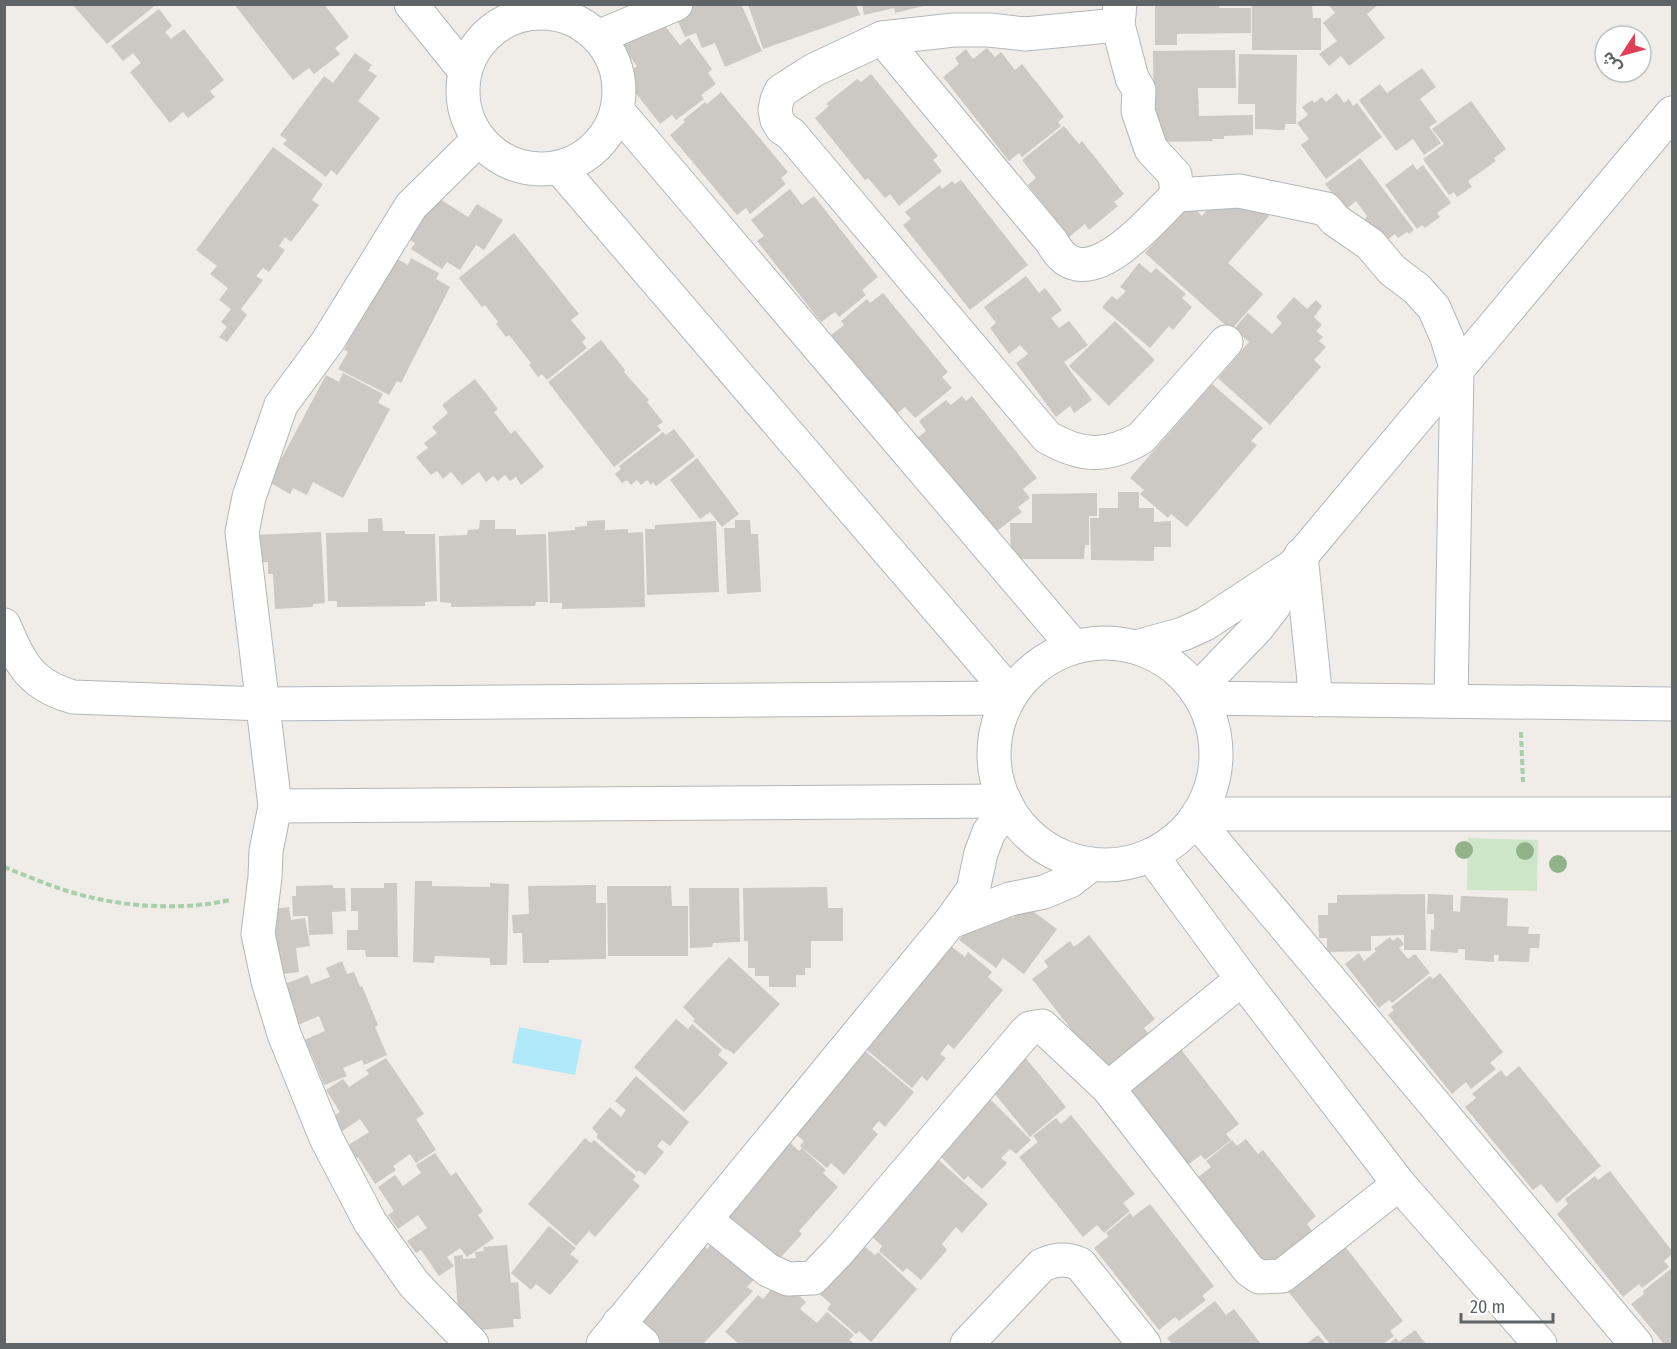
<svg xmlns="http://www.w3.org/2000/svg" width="1677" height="1349" viewBox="0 0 1677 1349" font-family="'Fira Sans Condensed','Noto Sans Arabic',sans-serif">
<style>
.green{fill:#cde6c7}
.water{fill:#afe9fa}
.building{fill:#ccc8c4}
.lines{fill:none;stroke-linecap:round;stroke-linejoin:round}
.street-casing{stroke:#b3b6b9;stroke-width:35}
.path{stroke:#a6d0a9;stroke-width:4;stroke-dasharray:6 3;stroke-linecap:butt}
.street{stroke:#fff;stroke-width:33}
.tree{fill:#92b289}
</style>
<rect width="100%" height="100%" fill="#f0ede8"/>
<path class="green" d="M1468 838 1538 840 1537 891 1467 890Z"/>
<path class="water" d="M519 1027 582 1040 575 1075 512 1063Z"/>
<g class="building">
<path d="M72 4H157L107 44Z"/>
<path d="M234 4H324L349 37 335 48 340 54 314 74 309 68 293 80Z"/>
<path d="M694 4H741L762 51 725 67 715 43 702 48 696 33 685 37 674 13Z"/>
<path d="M748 4H856L860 15 763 49Z"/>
<path d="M862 4H923V6L895 13 894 8 864 15Z"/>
<path d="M1155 4H1219V8H1251V33L1177 34V45H1155Z"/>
<path d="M1252 4H1312L1313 18H1321V50H1252Z"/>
<path d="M1328 4H1379L1367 14 1385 38 1349 66 1341 56 1329 66 1319 54 1337 41 1323 23 1335 13Z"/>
<path d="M159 9 172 26 165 32 171 39 184 29 224 80 210 91 215 97 188 118 183 112 170 123 130 72 141 63 133 53 123 61 111 46Z"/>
<path d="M657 16 680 45 689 38 712 69 708 73 716 84 701 95 704 99 676 120 672 115 660 124 623 77 637 66 620 44Z"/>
<path d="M987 48 995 57 1001 52 1015 70 1022 64 1064 117 1058 122 1061 126 1022 157 1019 153 1009 161 943 77 959 64 955 58 966 49 973 59Z"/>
<path d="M1235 50 1236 88H1198L1199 116 1253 115V135L1224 136V139H1212L1213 141 1154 142 1153 51Z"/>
<path d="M355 53 372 65 368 70 377 76 358 101 380 118 337 175 331 170 326 177 283 144 287 140 280 135 324 76 333 83Z"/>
<path d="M1239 54 1297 55 1296 124H1285V130L1255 129V104H1238Z"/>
<path d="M1422 68 1436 87 1420 99 1437 122 1429 127 1441 143 1424 155 1413 139 1396 151 1359 100 1380 84 1387 93Z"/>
<path d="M871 74 938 156 933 160 942 171 899 206 890 194 885 198 868 178 865 180 815 118 829 106 826 104 857 79 861 82Z"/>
<path d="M721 92 788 172 781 178 786 184 750 214 746 208 737 215 670 135 685 122 683 120 705 102 707 104Z"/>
<path d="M1337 93 1344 103 1349 99 1353 106 1357 103 1382 137 1326 179 1301 145 1309 139 1297 123 1308 115 1302 107 1312 100 1314 103 1322 97 1326 102Z"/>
<path d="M1471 101 1506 149 1494 158 1496 161 1468 181 1472 187 1457 197 1454 192 1449 195 1423 159 1444 144 1432 129Z"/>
<path d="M1064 126 1079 144 1082 141 1124 194 1114 202 1118 206 1089 230 1085 224 1069 237 1028 185 1036 178 1022 160Z"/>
<path d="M273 147 323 184 312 200 319 205 291 242 285 237 279 246 285 250 269 272 263 268 256 276 263 280 241 309 247 315 227 342 219 337 227 327 221 322 231 309 219 300 228 288 210 274 217 266 196 250Z"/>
<path d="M1360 158 1414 230 1409 234 1407 232 1398 238 1395 234 1382 244 1364 220 1367 216 1356 201 1345 210 1325 184Z"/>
<path d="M1413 164 1417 170 1423 165 1451 203 1437 213 1440 217 1425 228 1422 225 1417 229 1385 185Z"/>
<path d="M961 180 1028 265 970 310 903 225 911 219 905 212 940 185 942 189 952 181 955 184Z"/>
<path d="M790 189 802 205 814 196 878 277 862 290 866 295 839 317 835 312 821 322 757 241 764 236 751 220Z"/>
<path d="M432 194 468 217 477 204 503 220 484 250 476 245 460 270 447 262 442 269 411 249 415 243 405 237Z"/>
<path d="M1218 197H1248L1269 216 1228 263 1263 294 1231 330 1145 253 1189 203 1202 216Z"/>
<path d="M514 233 579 314 571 320 586 338 582 342 587 348 547 380 542 374 538 377 529 365 531 363 509 335 506 337 496 324 498 322 485 305 482 307 459 278Z"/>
<path d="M392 256 408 265 411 258 439 273 436 279 450 287 401 383 397 381 389 395 338 369 348 352 344 350Z"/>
<path d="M1139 263 1151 273 1156 268 1186 294 1182 298 1192 307 1173 330 1169 326 1150 348 1102 307 1112 296 1117 300 1126 291 1120 287Z"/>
<path d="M1026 276 1039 293 1045 288 1062 310 1051 318 1059 328 1069 321 1088 345 1064 362 1092 400 1074 413 1070 406 1056 417 1016 363 1028 354 1020 345 1009 354 990 328 996 323 984 307Z"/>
<path d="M883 293 948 372 942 377 952 388 915 418 905 407 896 414 831 335 844 325 841 321 867 299 870 303Z"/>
<path d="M1294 297 1307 309 1316 300 1322 306 1314 317 1322 325 1316 331 1323 337 1319 341 1326 347 1314 360 1321 367 1270 425 1218 378 1249 342 1234 329 1248 313 1272 334 1282 323 1276 317Z"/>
<path d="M1115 321 1155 360 1109 406 1069 366Z"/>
<path d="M601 340 625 370 624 372 649 400 647 402 663 422 657 426 661 430 614 467 548 382Z"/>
<path d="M343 373 383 394 378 403 390 409 343 498 313 482 307 495 293 488 290 494 269 482 326 375 339 382Z"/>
<path d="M475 379 498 409 494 412 511 434 515 430 544 467 521 485 516 477 510 481 505 475 498 481 493 476 486 482 479 472 462 485 451 472 443 479 437 471 431 475 416 457 428 448 424 443 437 433 432 427 448 413 442 405Z"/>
<path d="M1212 384 1263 428 1251 441 1257 445 1187 527 1171 514 1168 518 1140 494 1144 490 1130 478Z"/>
<path d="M962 396 966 401 972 396 1037 478 1023 489 1030 498 1018 507 1022 512 993 534 917 438 926 431 919 421 946 400 951 405Z"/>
<path d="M674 429 695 456 656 486 653 482 651 485 647 480 641 485 637 480 631 485 627 480 622 483 615 474 621 469 619 466 663 432 666 435Z"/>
<path d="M697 458 739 514 722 527 710 512 700 519 670 480Z"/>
<path d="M1118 492H1139V508H1154V522L1171 521V547H1154V561L1091 560 1090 518H1099V508H1118Z"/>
<path d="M1097 493V516H1089V545H1085L1084 559H1011L1010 523H1032V494Z"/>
<path d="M382 518 383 531H405V534H435L437 601 425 602V606L337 607V601H328L326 533 368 532V519Z"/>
<path d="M480 520H495V529H516V535L546 534 548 602H536L535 606 451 607V603L440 602 439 536 467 535 468 530 479 529Z"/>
<path d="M605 520V530L628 529V533L643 532 645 607 562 609V603H550L548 532 575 530V527L587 526V521Z"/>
<path d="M735 520H750L751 534H758L761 592 727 594 724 528H735Z"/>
<path d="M716 521 719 592 647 595 645 529H655V525Z"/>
<path d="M321 532 325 603 313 604V607L275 609 273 574H268V562H260L253 535Z"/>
<path d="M415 881H432V886L490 887V883L509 884 507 965H490V958L435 956 434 963 413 962Z"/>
<path d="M384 883H397L398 957H366L365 950H347V930H358V911H351V888H384Z"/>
<path d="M333 885V888H345L346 911 332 912 333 934 309 935 308 916H293L292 896H296V886Z"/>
<path d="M596 885V903H606V959L549 960V963H523L522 933H513L512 915 529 914 528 886Z"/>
<path d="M607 886H671L672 906H688V956H608Z"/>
<path d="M827 887 828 908H843V941H811V968H805V975H796V987H769V976H755V968H748V941H744L743 888Z"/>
<path d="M689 888H739L740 942 713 943 712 947 690 948Z"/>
<path d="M1425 894 1426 950H1404V935L1371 936V951L1327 952V938H1319L1318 915H1328V903H1337V895Z"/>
<path d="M1428 894 1453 895V911L1460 912 1461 896 1508 898 1507 926 1529 927 1528 934H1540L1539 948H1530L1529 962 1498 961 1499 955H1494V962L1465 960V949H1458V953L1430 951 1431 929 1434 930V914H1427Z"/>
<path d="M1023 904 1057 929 1024 974 1003 958 996 968 959 940 977 916 999 908 1013 918Z"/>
<path d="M289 907 291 920 305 918 310 946 296 948 299 972 276 975 266 910Z"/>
<path d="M1089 935 1155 1019 1144 1028 1152 1038 1106 1074 1032 979 1048 967 1044 961 1070 941 1074 947Z"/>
<path d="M1390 937 1393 941 1398 937 1404 944 1399 948 1408 959 1415 954 1430 973 1392 1003 1389 1000 1379 1008 1345 964 1359 953 1364 961 1376 951 1374 949Z"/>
<path d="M946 942 965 957 968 952 992 972 988 977 1003 990 954 1049 948 1044 940 1054 946 1058 927 1081 922 1076 912 1088 866 1049Z"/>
<path d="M729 957 780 1004 734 1054 727 1049 726 1050 693 1021 695 1019 683 1007Z"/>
<path d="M342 961 347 974 354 972 360 987 362 986 378 1025 375 1027 387 1055 364 1065 362 1060 343 1068 347 1076 324 1085 311 1053 307 1055 302 1041 325 1031 319 1016 298 1025 291 1009 295 1008 285 984 308 975 311 984 330 977 326 968Z"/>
<path d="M1440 973 1503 1052 1490 1063 1496 1069 1471 1089 1466 1082 1452 1094 1388 1015 1394 1010 1391 1007 1430 976 1433 979Z"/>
<path d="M676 1019 688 1029 692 1024 722 1050 718 1055 728 1063 684 1112 634 1067Z"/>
<path d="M1176 1043 1239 1124 1226 1134 1231 1140 1205 1160 1201 1155 1185 1167 1120 1083Z"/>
<path d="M858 1045 914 1092 885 1127 879 1121 872 1129 878 1134 844 1175 831 1163 827 1168 800 1146 804 1141 788 1128Z"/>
<path d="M1024 1056 1066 1107 1030 1137 990 1088Z"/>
<path d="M386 1058 424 1114 416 1119 436 1150 416 1163 410 1154 393 1166 396 1170 375 1184 358 1157 355 1159 347 1146 369 1132 360 1119 341 1132 332 1117 340 1112 326 1090 343 1079 349 1087 369 1074 366 1070Z"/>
<path d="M1519 1066 1601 1166 1557 1203 1541 1184 1533 1190 1465 1107 1476 1098 1472 1094 1501 1070 1506 1077Z"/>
<path d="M636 1076 689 1122 670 1146 662 1140 657 1146 664 1152 645 1175 639 1170 637 1172 596 1137 598 1134 592 1128 610 1107 621 1117 626 1110 615 1101Z"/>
<path d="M988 1097 1031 1140 1016 1154 1010 1149 1001 1158 1007 1163 982 1189 968 1176 964 1180 935 1151Z"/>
<path d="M1071 1115 1135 1194 1123 1203 1130 1211 1104 1233 1097 1225 1083 1237 1019 1157 1038 1142 1033 1136 1056 1118 1061 1124Z"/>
<path d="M585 1138 591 1143 594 1140 636 1176 633 1180 640 1186 595 1237 589 1231 576 1246 528 1204Z"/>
<path d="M1246 1139 1258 1154 1263 1150 1316 1216 1307 1224 1316 1236 1272 1272 1197 1178 1211 1167 1206 1161 1232 1140 1237 1146Z"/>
<path d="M787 1140 799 1151 802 1148 826 1170 823 1173 838 1187 799 1231 802 1234 772 1267 717 1217Z"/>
<path d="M435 1153 451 1176 456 1172 483 1211 478 1215 494 1238 467 1257 460 1248 447 1257 454 1266 439 1276 421 1250 416 1253 407 1241 427 1228 418 1215 398 1229 388 1215 394 1211 378 1187 395 1175 403 1186 421 1173 416 1165Z"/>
<path d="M932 1154 988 1204 962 1233 956 1227 942 1244 947 1250 921 1280 907 1268 903 1272 879 1251 882 1246 865 1230Z"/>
<path d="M1610 1171 1672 1251V1254L1664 1261 1669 1267 1642 1288 1639 1284 1623 1297 1557 1214 1568 1204 1565 1199 1595 1176 1598 1180Z"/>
<path d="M1150 1204 1214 1286 1202 1296 1206 1300 1179 1321 1175 1317 1159 1330 1094 1248 1109 1236 1106 1233 1130 1213 1133 1217Z"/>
<path d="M549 1226 576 1248 570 1254 579 1261 550 1295 536 1284 531 1290 511 1273Z"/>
<path d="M717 1238 758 1275 747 1287 753 1291 703 1344H646L629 1322 702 1244 707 1249Z"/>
<path d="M1340 1240 1403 1321 1390 1331 1394 1336 1383 1344H1330L1283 1285Z"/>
<path d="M859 1242 875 1255 878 1252 917 1289 871 1342 859 1331 856 1334 827 1309 831 1304 816 1291Z"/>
<path d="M507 1245 511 1283 518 1282 521 1319H513L514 1327 468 1331 459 1324 454 1256 463 1255V1259L476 1258 475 1252 484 1251 483 1247Z"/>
<path d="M1672 1268V1344H1664L1631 1304 1644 1294 1643 1291Z"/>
<path d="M780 1279 806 1302 800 1309 817 1323 827 1312 854 1335 849 1340 855 1344H739L725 1332 758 1295 763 1299Z"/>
<path d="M1215 1301 1226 1315 1234 1309 1261 1344H1172L1167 1338Z"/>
<path d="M1415 1330 1426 1344H1389L1396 1338 1399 1342Z"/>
<path d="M1318 1335 1326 1344H1306Z"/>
</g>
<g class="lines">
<defs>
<g id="street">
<path d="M411 4 465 71"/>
<path d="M1120 4 1118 25 1132 78 1139 90 1138 111 1151 149 1175 175 1177 195 1239 191 1326 209 1335 220 1370 244 1392 270 1417 289 1434 308 1447 338 1457 370 1451 701"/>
<circle cx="541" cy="91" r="78"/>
<path d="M1118 25 1025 34 989 30H954L882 38 814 70 781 91 777 100 775 110 777 120 782 128 791 134 1047 437C1081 457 1107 458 1141 438L1226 342"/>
<path d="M598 37 676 4"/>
<path d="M882 38 1052 242C1084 304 1149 221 1177 195"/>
<path d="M617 110 1074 647"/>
<path d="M559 167 1011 694"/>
<path d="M1301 555 1316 700"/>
<path d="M4 625C20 664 31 685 73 697L262 704 1009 698"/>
<circle cx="1105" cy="754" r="111"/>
<path d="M1136 647 1183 634 1205 624 1293 566 1672 113"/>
<path d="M1196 691 1257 628 1274 606 1293 566"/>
<path d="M1201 698 1672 704"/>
<path d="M275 806 1005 801"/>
<path d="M1198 814H1672"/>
<path d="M1195 819 1636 1344"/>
<path d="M1151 855 1242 979 1399 1184 1540 1344"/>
<path d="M950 922 1010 899 1044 892 1070 881 1092 864"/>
<path d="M1108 1088 1242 979"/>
<path d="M706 1220 768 1270 788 1279 813 1278 838 1252 1024 1034 1030 1028 1042 1026 1108 1088 1249 1270 1259 1277 1282 1276 1399 1184"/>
<path d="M619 1323 643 1344"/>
<path d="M472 1344 414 1284 370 1222 326 1138 284 1034 268 981 258 934 265 877 266 851 275 806 242 532 249 497 281 405 328 341 411 206 479 139"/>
<path d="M603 1344 950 922 973 890 981 853 989 832 1008 807"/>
<path d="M967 1344 1042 1265C1056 1259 1066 1258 1080 1264L1144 1344"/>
</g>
</defs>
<use href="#street" class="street-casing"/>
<g class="path">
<path d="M1521 732 1523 782"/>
<path d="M4 867C27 876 50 886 74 893 122 907 181 911 230 900"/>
</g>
<use href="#street" class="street"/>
</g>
<g class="tree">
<circle cx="1464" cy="850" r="9"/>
<circle cx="1525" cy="851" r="9"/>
<circle cx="1558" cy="864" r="9"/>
</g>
<rect width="1677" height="1349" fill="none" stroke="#5f6467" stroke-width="12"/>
<g transform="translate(1623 54) rotate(234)"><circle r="28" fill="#ffffff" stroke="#bfc1c2" stroke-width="1.5"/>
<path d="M0-4.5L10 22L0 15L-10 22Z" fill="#df4054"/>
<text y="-9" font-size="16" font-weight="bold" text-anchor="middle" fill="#5f6467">ش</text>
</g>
<path d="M1461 1313v9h92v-9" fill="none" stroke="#5f6467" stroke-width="3"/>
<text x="1470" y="1313" font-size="18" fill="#5f6467" stroke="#ffffff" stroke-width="4.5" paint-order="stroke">20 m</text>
</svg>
